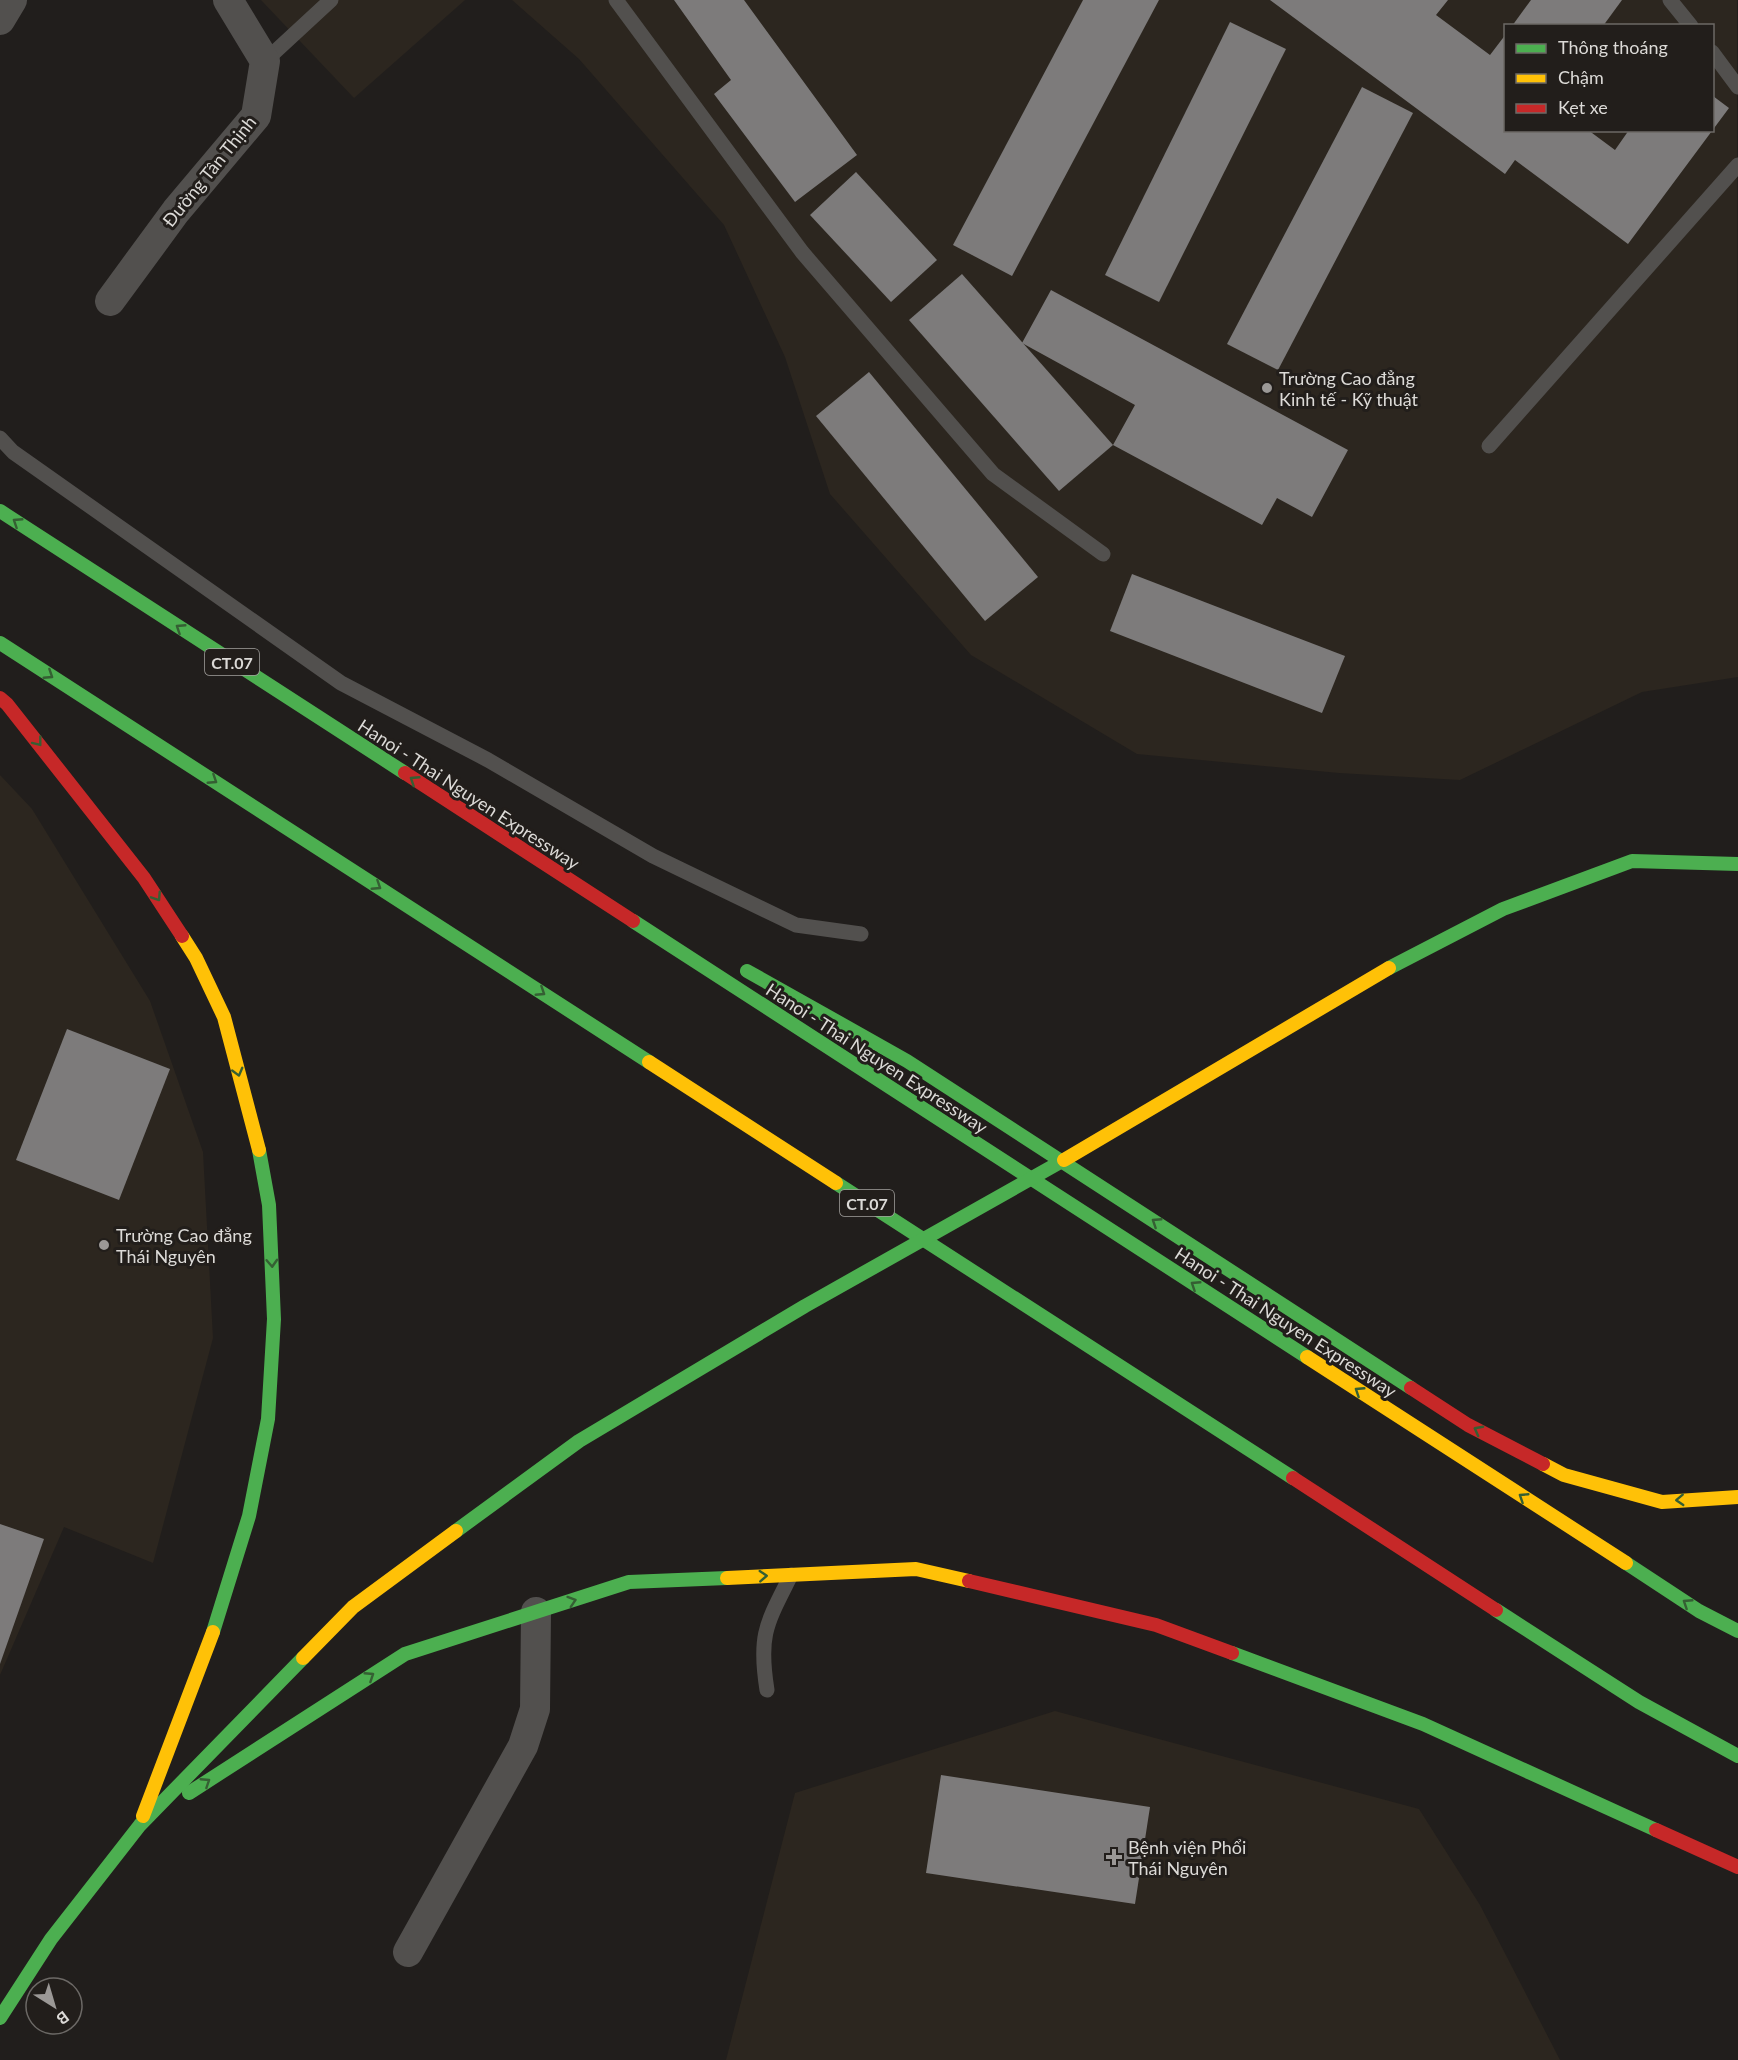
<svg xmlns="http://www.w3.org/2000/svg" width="1738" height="2060" viewBox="0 0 1738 2060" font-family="Lato,sans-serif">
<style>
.built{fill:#2c261f;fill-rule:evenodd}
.building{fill:#7d7b7b}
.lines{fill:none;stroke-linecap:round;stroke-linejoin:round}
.lane{stroke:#52504e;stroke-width:15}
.street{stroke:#52504e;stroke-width:30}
.fast{stroke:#4caf50;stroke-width:14}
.slow{stroke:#ffc107;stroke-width:14}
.jam{stroke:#c62828;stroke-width:14}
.oneway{stroke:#355f33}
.poi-dot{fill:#9b9896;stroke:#221e1b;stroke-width:2}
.labels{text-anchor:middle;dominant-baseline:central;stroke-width:6;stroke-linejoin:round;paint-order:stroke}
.shield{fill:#221e1b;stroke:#a4a29f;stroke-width:1.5}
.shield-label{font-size:16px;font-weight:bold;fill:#dcdad7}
.street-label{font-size:18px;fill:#dcdad7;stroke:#221e1b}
.poi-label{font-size:18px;fill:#dcdad7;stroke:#221e1b;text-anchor:start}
</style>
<rect width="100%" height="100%" fill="#211e1c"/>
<g class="built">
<path d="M261 0H465L354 98Z"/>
<path d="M512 0H1737L1738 677 1642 692 1460 780 1339 773 1137 754 971 655 830 494 785 357 724 225 579 59ZM1506 26H1712V130H1506Z"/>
<path d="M0 775 32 809 150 1001 203 1152 213 1338 153 1563 64 1527 0 1675Z"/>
<path d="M1055 1711 1419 1809 1480 1905 1560 2060H726L795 1793Z"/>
</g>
<g class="building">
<path d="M674 0H744L857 155 795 202 714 94 731 80Z"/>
<path d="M1083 0H1159L1012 276 953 245Z"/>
<path d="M1270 0H1448L1436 15 1490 55 1506 34V130H1588L1615 150 1629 130H1713V96L1729 108 1628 244 1515 160 1505 174Z"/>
<path d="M1531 0H1622L1603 26H1512Z"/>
<path d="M1230 22 1286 49 1159 302 1105 275Z"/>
<path d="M1362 87 1413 113 1278 370 1227 344Z"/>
<path d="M856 172 937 260 891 302 810 215Z"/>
<path d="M962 274 1113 445 1059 491 909 320Z"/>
<path d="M1051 290 1348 450 1312 517 1277 498 1262 525 1113 445 1135 405 1022 343Z"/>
<path d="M869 372 1038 577 985 621 816 416Z"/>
<path d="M1132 574 1345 656 1322 713 1110 631Z"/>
<path d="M67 1029 170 1069 119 1200 16 1160Z"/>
<path d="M0 1524 44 1539 0 1664Z"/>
<path d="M941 1775 1150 1807 1135 1904 926 1873Z"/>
</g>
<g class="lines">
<g class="lane">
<path d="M616 0 802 252 993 474 1103 554"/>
<path d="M1670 0 1691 26"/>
<path d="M1712 52 1738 87"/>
<path d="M265 61 331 0"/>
<path d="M0 438 13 452 341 683 488 760 653 856 796 925 861 934"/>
<path d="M1489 446 1738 165"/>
<path d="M767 1690C758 1634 767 1623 791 1575"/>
</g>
<g class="street">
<path d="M0 20 12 0"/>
<path d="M110 301 176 211 256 116 265 61 228 0"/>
<path d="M408 1952 523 1746 535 1709 536 1612"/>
</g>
<g class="fast">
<path d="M0 511 405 773"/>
<path d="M0 643 649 1062"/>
<path d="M633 921 1307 1357"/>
<path d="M1389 968 1503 909 1632 861 1738 864"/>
<path d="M747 971 907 1061 1411 1388"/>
<path d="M836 1183 1293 1478"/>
<path d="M456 1531 579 1441 805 1306 1064 1160"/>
<path d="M1626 1563 1699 1611 1738 1631"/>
<path d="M1496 1610 1639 1702 1738 1756"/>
<path d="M213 1632 249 1516 268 1419 274 1319 269 1205 259 1150"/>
<path d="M1232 1653 1423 1724 1656 1830"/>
<path d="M189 1793 405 1654 629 1582 727 1578"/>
<path d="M0 2018 51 1939 140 1825 303 1658"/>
</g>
<g class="slow">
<path d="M182 936 196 958 224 1017 259 1150"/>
<path d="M649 1062 836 1183"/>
<path d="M1064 1160 1389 968"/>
<path d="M1307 1357 1626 1563"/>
<path d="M1543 1464 1564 1475 1662 1502 1738 1497"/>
<path d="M727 1578 916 1569 969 1581"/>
<path d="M303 1658 353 1607 456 1531"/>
<path d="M143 1816 213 1632"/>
</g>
<g class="jam">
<path d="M0 698 7 704 144 878 182 936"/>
<path d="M405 773 633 921"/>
<path d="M1411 1388 1468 1425 1543 1464"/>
<path d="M1293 1478 1496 1610"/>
<path d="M969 1581 1156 1625 1232 1653"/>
<path d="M1656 1830 1738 1867"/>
</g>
</g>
<defs><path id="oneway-chevron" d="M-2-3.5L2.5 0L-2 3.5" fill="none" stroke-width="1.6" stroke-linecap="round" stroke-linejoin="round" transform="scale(1.5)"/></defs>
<g class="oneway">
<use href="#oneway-chevron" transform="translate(17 522) rotate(-147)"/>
<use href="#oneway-chevron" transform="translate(180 628) rotate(-147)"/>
<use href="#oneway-chevron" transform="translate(49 675) rotate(33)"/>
<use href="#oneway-chevron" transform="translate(38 742) rotate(52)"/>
<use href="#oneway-chevron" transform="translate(213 780) rotate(33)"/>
<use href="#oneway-chevron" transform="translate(414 780) rotate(-147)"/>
<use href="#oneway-chevron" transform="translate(377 886) rotate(33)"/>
<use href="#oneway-chevron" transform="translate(157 897) rotate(57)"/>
<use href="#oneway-chevron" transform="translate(541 992) rotate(33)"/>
<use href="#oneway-chevron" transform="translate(238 1072) rotate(75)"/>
<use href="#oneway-chevron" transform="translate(1156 1222) rotate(-147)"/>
<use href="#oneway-chevron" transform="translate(272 1263) rotate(87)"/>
<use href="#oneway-chevron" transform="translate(1195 1285) rotate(-147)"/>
<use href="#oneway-chevron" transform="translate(1359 1391) rotate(-147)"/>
<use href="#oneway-chevron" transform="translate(1478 1430) rotate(-152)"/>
<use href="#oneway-chevron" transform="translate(1523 1497) rotate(-147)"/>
<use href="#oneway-chevron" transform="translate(1680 1500) rotate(177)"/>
<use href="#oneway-chevron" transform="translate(763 1576) rotate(-3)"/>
<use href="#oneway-chevron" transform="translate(572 1601) rotate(-18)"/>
<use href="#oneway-chevron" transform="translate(1687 1603) rotate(-147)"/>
<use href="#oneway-chevron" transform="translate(370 1676) rotate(-33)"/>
<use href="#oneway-chevron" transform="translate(206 1782) rotate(-33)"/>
</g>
<g class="poi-dot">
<circle cx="1267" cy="388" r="6"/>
<circle cx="104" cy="1245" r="6"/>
<path d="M1111 1848h6v6h6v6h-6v6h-6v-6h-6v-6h6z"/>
</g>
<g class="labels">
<g class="shield">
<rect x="205" y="649" width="54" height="26" rx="4.5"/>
<rect x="840" y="1190" width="54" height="26" rx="4.5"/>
</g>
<g class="shield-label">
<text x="232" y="662">CT.07</text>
<text x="867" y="1203">CT.07</text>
</g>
<g class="street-label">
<text transform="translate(209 171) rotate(-51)">Đường Tân Thịnh</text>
<text transform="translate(469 794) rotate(33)">Hanoi - Thai Nguyen Expressway</text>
<text transform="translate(877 1058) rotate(33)">Hanoi - Thai Nguyen Expressway</text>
<text transform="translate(1286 1322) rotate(33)">Hanoi - Thai Nguyen Expressway</text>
</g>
<g class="poi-label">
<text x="1279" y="378">Trường Cao đẳng<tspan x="1279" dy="21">Kinh tế - Kỹ thuật</tspan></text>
<text x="116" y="1235">Trường Cao đẳng<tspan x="116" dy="21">Thái Nguyên</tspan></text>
<text x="1128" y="1847">Bệnh viện Phổi<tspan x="1128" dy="21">Thái Nguyên</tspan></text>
</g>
</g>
<rect x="1504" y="24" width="210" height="108" fill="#221e1b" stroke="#6c6966" stroke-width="1.5"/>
<rect x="1516" y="44" width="30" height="9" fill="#4caf50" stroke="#6c6966" stroke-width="1.5"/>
<text x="1558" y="54" font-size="18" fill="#dcdad7">Thông thoáng</text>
<rect x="1516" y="74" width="30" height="9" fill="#ffc107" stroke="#6c6966" stroke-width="1.5"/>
<text x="1558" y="84" font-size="18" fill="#dcdad7">Chậm</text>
<rect x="1516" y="104" width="30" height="9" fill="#c62828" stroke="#6c6966" stroke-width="1.5"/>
<text x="1558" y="114" font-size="18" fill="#dcdad7">Kẹt xe</text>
<g transform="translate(54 2006) rotate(143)"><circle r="28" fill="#221e1b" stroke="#6c6966" stroke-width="1.5"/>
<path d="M0-4.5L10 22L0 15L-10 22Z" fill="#9b9896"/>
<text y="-9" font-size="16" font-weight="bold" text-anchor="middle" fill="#dcdad7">B</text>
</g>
</svg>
